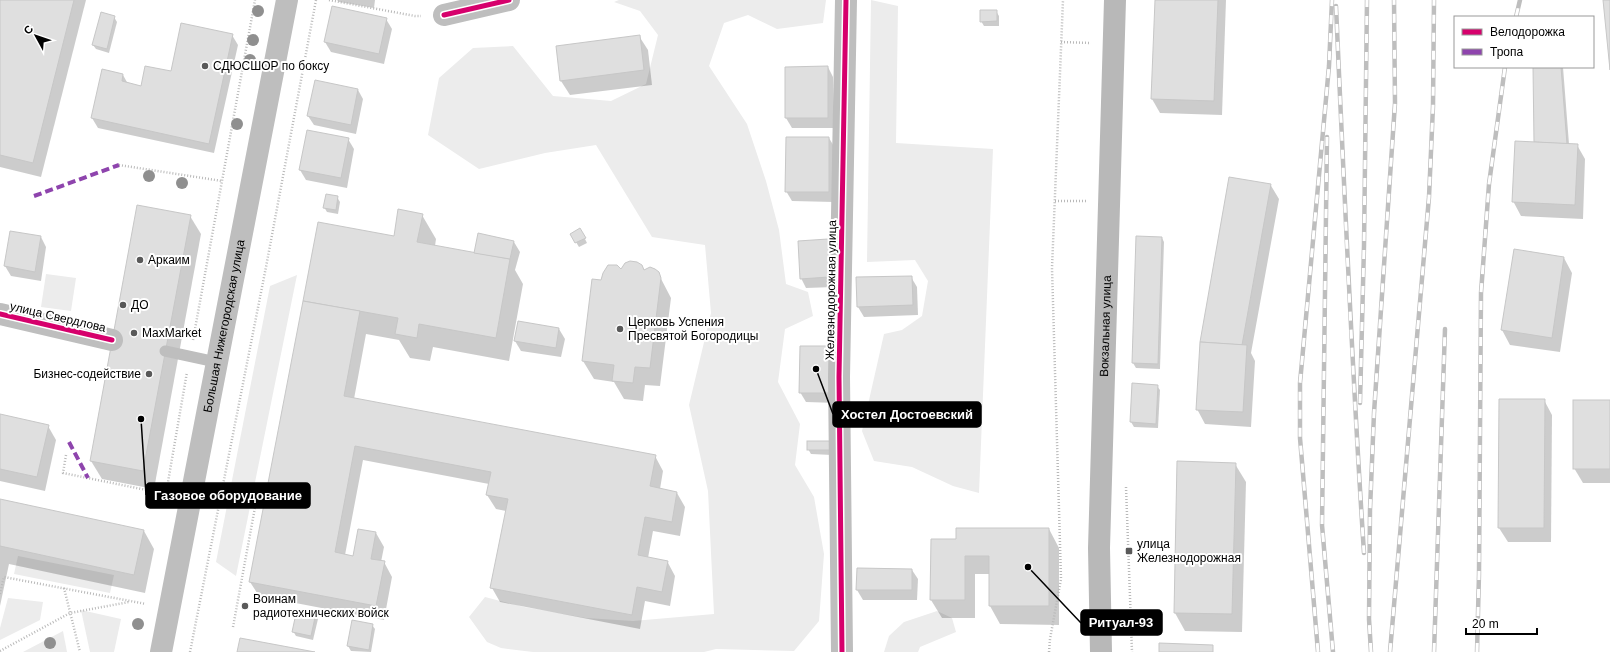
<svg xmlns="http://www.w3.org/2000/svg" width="1610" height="652" viewBox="0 0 1610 652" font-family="Arial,sans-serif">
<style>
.green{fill:#ececec}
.shadow{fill:#0003}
.building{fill:#dfdfdf;stroke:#c7c7c7}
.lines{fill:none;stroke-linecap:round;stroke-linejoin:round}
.path{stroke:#b9b9b9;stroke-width:2.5;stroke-dasharray:1 2;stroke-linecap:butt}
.service{stroke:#bebebe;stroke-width:11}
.minor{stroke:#bebebe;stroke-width:22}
.secondary{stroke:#b8b8b8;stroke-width:22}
.primary{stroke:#bebebe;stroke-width:22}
.rail-casing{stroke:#bebebe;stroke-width:4.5}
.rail{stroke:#fff;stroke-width:3;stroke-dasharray:9;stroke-linecap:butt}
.quiet{stroke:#8e44ad;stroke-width:4;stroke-dasharray:8 4;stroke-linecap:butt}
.cycleway-casing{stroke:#fff;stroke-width:8}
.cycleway{stroke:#d6006c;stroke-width:5}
.tree{fill:#8f8f8f}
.poi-dot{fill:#595959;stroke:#fff;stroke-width:1.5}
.labels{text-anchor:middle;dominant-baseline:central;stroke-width:4;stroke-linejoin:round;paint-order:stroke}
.poi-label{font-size:12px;fill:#000;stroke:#fff;text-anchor:start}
.street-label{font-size:12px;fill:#000;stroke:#fff}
.leader{fill:none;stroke:#000;stroke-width:1.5}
.callout-dot{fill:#000;stroke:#fff;stroke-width:1.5}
.callout{fill:#000;stroke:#000;stroke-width:1.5}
.callout-label{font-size:13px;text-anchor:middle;font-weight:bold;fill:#fff}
</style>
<rect width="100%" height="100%" fill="#fff"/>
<g class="green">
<path d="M619 0H826L823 23 777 29 748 15 724 23 709 66 747 124 766 181 779 230 786 284 808 292 813 316 785 329 778 382 800 424 795 465 814 497 824 554 819 621 794 651 716 649 704 652H533L501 648 487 642 469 617 485 597 524 607 586 618 633 621 714 614 708 491 689 405 711 313 705 245 652 237 596 145 545 153 479 169 428 135 439 78 473 48 513 46 553 96 611 101 646 84 658 35 640 11 614 2Z"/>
<path d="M871 0 898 6 896 143 993 149 979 493 953 486 912 467 874 461 862 431 884 334 902 330 922 316 928 281 915 260 867 262Z"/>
<path d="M46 274 76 278 71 311 41 307Z"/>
<path d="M297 275 236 576 216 562 270 286Z"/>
<path d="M18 556 114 575 110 593 14 574Z"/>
<path d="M8 598 43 602 40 620 0 640V628Z"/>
<path d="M81 610 121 619 114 652H90Z"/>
<path d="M937 611 952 618 956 632 920 647 918 652H884L889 636 904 622Z"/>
<path d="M63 631 67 652H23Z"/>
</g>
<g class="shadow">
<path d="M0 0H86L41 177 0 167Z"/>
<path d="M337 0H375L374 8 339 2Z"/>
<path d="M1156 0H1226L1222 115 1160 113 1152 99Z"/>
<path d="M996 11 999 16V26H984L981 21Z"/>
<path d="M114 17 117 22 109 53 96 49 93 45Z"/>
<path d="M386 19 392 29 384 64 331 52 325 42Z"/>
<path d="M232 35 238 45 214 153 98 128 92 118 123 75 128 84 142 87 171 72Z"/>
<path d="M639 36 648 50 652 85 570 95 561 81 557 47Z"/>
<path d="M828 67 833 77 834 128H792L786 118V68Z"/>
<path d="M1534 67H1563L1569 144 1577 145 1585 159 1583 219 1521 216 1513 201 1536 143Z"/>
<path d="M358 90 363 99 356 134 314 125 308 116Z"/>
<path d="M829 138 835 148 834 202 792 201 786 191Z"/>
<path d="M348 139 354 149 347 188 306 180 300 170Z"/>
<path d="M1270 184 1279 199 1251 353 1255 361 1251 427 1205 424 1197 409Z"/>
<path d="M337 197 340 202 338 214 327 212 324 207Z"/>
<path d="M422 215 436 239 435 246 474 254 514 242 520 252 515 270 523 284 509 361 433 347 430 361 410 358 399 340 366 334 354 399 655 456 663 471 660 489 677 493 685 507 680 536 653 531 648 558 667 561 675 576 670 606 645 601 640 629 500 602 492 588 506 511 496 509 487 495 489 484 363 460 345 555 354 557 376 533 384 547 381 562H384L392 577 384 620 259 596 250 582 304 301 394 237Z"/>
<path d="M190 216 201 234 154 489 102 479 91 461Z"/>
<path d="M580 229 587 243 579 247 571 234Z"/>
<path d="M41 237 46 247 41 281 11 276 5 266Z"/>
<path d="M1137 237 1162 238 1164 242 1160 369 1136 368 1133 363Z"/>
<path d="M827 240 833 250 834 287 806 288 801 278Z"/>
<path d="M1514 251 1564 258 1572 273 1560 352 1510 345 1502 330Z"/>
<path d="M613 265 617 266 621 271 658 273 671 298 660 386 645 385 643 401 624 399 614 382 594 379 583 361 602 281 609 266Z"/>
<path d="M911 277 917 287 918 315 864 317 858 307Z"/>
<path d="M559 329 565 339 561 357 521 351 515 341Z"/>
<path d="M801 347 837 403 806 402 800 392Z"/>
<path d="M1133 384 1157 386 1160 390 1158 428 1134 427 1131 422Z"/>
<path d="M1544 400 1552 415 1551 542H1508L1499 528Z"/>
<path d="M1610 401V483H1583L1574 468Z"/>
<path d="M0 416 48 426 56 440 45 491 0 481Z"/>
<path d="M829 442 832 455 811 454 808 449Z"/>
<path d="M1235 464 1246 482 1242 632 1185 631 1175 613Z"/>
<path d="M0 500 144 531 154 549 145 593 9 564 0 606Z"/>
<path d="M1049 529 1059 548V625L1000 624 990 606V574H975V618H942L931 600 957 540Z"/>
<path d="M912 570 918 579 917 600H863L857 590Z"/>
<path d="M315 614 318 619 313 640 296 636 293 631Z"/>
<path d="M372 625 375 629 371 652 351 651 348 646Z"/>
</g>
<g class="building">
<path d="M0 0H74L33 163 0 155Z"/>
<path d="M1155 0H1218L1214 101 1151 99Z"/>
<path d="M1603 0H1610V70Z"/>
<path d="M332 6 387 18 379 54 324 42Z"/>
<path d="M980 10H997V21L980 22Z"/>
<path d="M101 12 115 16 107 49 92 45Z"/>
<path d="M181 23 233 34 209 144 91 118 102 69 123 74 122 81 141 86 145 66 171 71Z"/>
<path d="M640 35 644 70 560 81 556 46Z"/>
<path d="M828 66V118H785V67Z"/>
<path d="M1533 67H1561L1567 144 1534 142Z"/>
<path d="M315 80 358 89 351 125 307 116Z"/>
<path d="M307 130 349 138 341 178 299 170Z"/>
<path d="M786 137H829V192H785Z"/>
<path d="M1515 141 1578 144 1575 205 1512 202Z"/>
<path d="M1229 177 1271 184 1242 345 1200 342Z"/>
<path d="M326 194 338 196 336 210 323 208Z"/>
<path d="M137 205 191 215 143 471 90 461Z"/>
<path d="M398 209 423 214 417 242 510 259 496 338 419 324 417 338 395 334 398 318 303 301 318 222 394 236Z"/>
<path d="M580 228 586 238 575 243 570 234Z"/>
<path d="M10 231 41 236 35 272 4 266Z"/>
<path d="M478 233 514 241 510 259 474 253Z"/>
<path d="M1136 236 1162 237 1158 364 1132 363Z"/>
<path d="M828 239 829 277 800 279 798 241Z"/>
<path d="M1514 249 1564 257 1552 338 1501 330Z"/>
<path d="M630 261 637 262 642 265 644 270 650 267 655 269 659 272 661 278 650 368 635 367 633 383 612 381 614 365 582 361 592 279 601 280 603 273 608 265H617L621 269 625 263Z"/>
<path d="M912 276 913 305 857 307 856 277Z"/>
<path d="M303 301 360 311 344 396 656 455 650 486 677 492 672 522 645 517 638 555 668 561 662 592 637 587 632 615 490 588 508 499 486 495 491 472 355 446 335 552 353 556 358 529 376 532 371 559 385 561 376 606 249 582Z"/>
<path d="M518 321 559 328 556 348 514 341Z"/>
<path d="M1200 342 1247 345 1243 412 1196 410Z"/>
<path d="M800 346H832V393H799Z"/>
<path d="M1132 383 1158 385 1156 424 1130 422Z"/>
<path d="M1499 399H1545L1544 528H1498Z"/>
<rect x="1573" y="400" width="37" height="69"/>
<path d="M0 414 49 425 37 477 0 469Z"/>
<rect x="807" y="441" width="23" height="9"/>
<path d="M1177 461 1236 463 1232 614 1174 613Z"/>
<path d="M0 499 144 530 134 575 0 546Z"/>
<path d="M956 528H1049V606H989V556H965V600H930L931 539H956Z"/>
<path d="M857 568 912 569V590H856Z"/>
<path d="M297 609 316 613 311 636 292 632Z"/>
<path d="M352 620 373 624 369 650 347 646Z"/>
<path d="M240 638 315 652H237Z"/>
<path d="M1159 643 1213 645V652H1159Z"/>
</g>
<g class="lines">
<g class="path">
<path d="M329 0 415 16H421"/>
<path d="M1061 42 1091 43"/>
<path d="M119 165 222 181"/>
<path d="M1055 201H1087"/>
<path d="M193 340 255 0"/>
<path d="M66 455 63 473 166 494"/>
<path d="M222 484 258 491 233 627"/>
<path d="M1126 487 1132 652"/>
<path d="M164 505 187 372"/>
<path d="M64 588 80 652"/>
<path d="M0 594 4 577 146 604"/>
<path d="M0 651 70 613 129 602"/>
<path d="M190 652 266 267 316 0"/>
<path d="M1049 652 1050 639 1061 579 1052 268 1063 0"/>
</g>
<path class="service" d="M165 351 216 362"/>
<g class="minor">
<path d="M444 15 509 0"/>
<path d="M0 314 112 340"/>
<path d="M842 652 839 377 846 0"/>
</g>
<path class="secondary" id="s1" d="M1101 652 1099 548 1115 0"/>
<path class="primary" id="s2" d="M161 652 287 0"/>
<defs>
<g id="rail">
<path d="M1336 6C1344 188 1352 371 1364 553"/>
<path d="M1516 17 1520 0"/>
<path d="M1327 137 1322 525 1333 652"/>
<path d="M1360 403 1364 246 1367 0"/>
<path d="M1318 652 1300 438V383L1329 66 1332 0"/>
<path d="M1371 652 1369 619 1370 510 1374 413 1395 103 1394 0"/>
<path d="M1390 652 1429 197 1433 106 1434 0"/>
<path d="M1434 652 1445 329"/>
<path d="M1477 652 1479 574 1481 293 1489 184 1505 67"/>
</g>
</defs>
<use href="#rail" class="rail-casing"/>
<use href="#rail" class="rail"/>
<g class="quiet">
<path d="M34 196 119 165"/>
<path d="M69 442 88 478"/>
</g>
<defs>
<g id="cycleway">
<path d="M444 15 509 0"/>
<path d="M0 314 112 340"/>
<path d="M842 652 839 377 846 0"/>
</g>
</defs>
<use href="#cycleway" class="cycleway-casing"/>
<use href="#cycleway" class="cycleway"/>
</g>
<g class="tree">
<circle cx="258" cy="11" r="6"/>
<circle cx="253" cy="40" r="6"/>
<circle cx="250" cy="60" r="6"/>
<circle cx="237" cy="124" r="6"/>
<circle cx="149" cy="176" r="6"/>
<circle cx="182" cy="183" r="6"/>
<circle cx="138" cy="624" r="6"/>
<circle cx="50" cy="643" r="6"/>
</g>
<g class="poi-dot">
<circle cx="205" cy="66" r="4"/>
<circle cx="140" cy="260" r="4"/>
<circle cx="123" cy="305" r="4"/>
<circle cx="620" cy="329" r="4"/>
<circle cx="134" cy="333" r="4"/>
<circle cx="149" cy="374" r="4"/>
<rect x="1125" y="547" width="8" height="8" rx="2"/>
<circle cx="245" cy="606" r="4"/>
</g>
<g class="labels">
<g class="poi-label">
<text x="213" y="66">СДЮСШОР по боксу</text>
<text x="148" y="260">Аркаим</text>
<text x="131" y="305">ДО</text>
<text x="628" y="322">Церковь Успения<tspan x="628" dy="14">Пресвятой Богородицы</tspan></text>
<text x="142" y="333">MaxMarket</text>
<text x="141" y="374" text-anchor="end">Бизнес-содействие</text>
<text x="1137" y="544">улица<tspan x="1137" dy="14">Железнодорожная</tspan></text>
<text x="253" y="599">Воинам<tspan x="253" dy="14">радиотехнических войск</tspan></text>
</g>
<g class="street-label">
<text transform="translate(831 290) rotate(-89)">Железнодорожная улица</text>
<text transform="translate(58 317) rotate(13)">улица Свердлова</text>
<text stroke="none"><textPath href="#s2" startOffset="332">Большая Нижегородская улица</textPath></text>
<text stroke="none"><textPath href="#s1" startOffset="326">Вокзальная улица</textPath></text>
</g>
</g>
<path class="leader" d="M816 369L833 414M141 419L146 495M1028 567L1081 623"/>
<g class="callout-dot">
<circle cx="816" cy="369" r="4"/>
<circle cx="141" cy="419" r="4"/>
<circle cx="1028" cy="567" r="4"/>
</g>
<g class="callout">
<rect x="833" y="402" width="148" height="25" rx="4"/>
<rect x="146" y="483" width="164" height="25" rx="4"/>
<rect x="1081" y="610" width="81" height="25" rx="4"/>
</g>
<g class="callout-label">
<text x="907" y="419">Хостел Достоевский</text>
<text x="228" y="500">Газовое оборудование</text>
<text x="1121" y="627">Ритуал-93</text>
</g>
<rect x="1454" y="16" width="140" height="52" fill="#ffffff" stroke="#999999"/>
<rect x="1462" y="29" width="20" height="6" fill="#d6006c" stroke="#999999"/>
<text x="1490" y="36" font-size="12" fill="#000000">Велодорожка</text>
<rect x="1462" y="49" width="20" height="6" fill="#8e44ad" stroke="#999999"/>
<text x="1490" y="56" font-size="12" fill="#000000">Тропа</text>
<g transform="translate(36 36) rotate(310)" stroke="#ffffff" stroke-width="3" paint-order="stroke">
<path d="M0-3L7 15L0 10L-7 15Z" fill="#000000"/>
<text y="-6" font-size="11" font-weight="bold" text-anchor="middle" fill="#000000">С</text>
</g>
<path d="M1466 628v6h71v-6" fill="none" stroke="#000000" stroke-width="2"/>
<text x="1472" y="628" font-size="12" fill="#000000" stroke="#ffffff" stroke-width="3" paint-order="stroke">20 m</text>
</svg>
